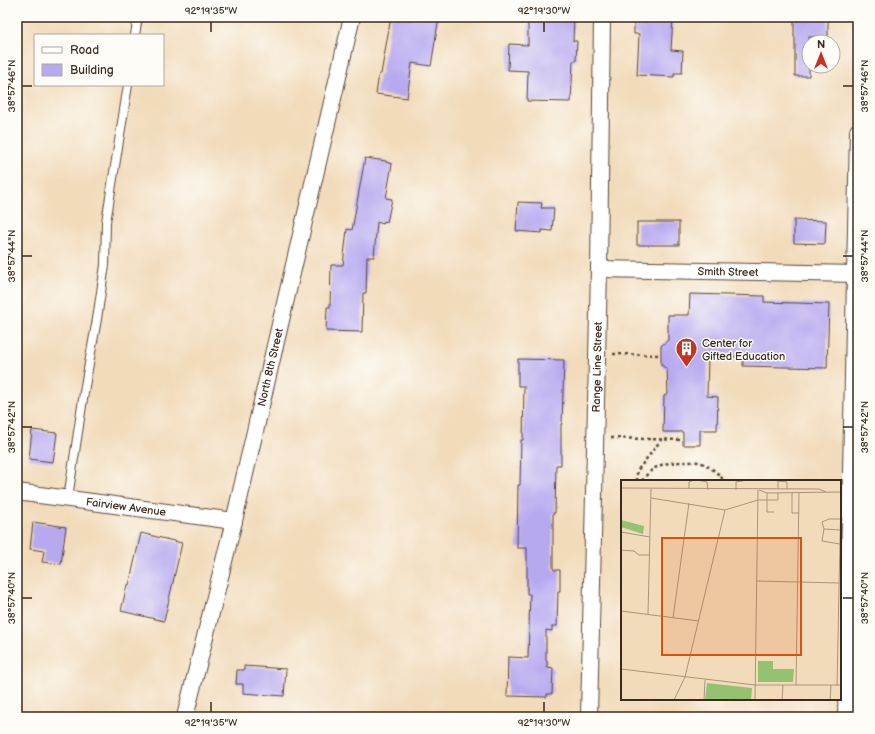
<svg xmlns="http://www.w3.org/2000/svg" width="875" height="734" viewBox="0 0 875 734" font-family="'Balsamiq Sans',sans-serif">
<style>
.building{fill:#b7a9f0}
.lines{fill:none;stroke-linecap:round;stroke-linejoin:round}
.service-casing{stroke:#564536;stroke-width:10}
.minor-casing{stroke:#564536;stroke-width:18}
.path{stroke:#564536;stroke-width:2.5;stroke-dasharray:3 3;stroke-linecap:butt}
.service{stroke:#fff;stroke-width:8}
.minor{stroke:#fff;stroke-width:16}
.ticks{fill:none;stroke:#3b2a1e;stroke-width:1.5}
.labels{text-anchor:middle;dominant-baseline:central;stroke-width:3;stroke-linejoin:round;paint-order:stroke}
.street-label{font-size:11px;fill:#3b2a1e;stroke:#fdfcf7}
.poi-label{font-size:11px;fill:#3b2a1e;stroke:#fdfcf7;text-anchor:start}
.inset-road{fill:none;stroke:#a9947c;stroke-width:1}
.view{fill:#d7540e;fill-opacity:0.15;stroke:#d7540e;stroke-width:2}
.inset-edge{fill:none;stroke:#3b2a1e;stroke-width:2}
.neatline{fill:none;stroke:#3b2a1e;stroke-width:1.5}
.ticks-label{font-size:10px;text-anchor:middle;fill:#3b2a1e}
</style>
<rect width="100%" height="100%" fill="#fdfcf7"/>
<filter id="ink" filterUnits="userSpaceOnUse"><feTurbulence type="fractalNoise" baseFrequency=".025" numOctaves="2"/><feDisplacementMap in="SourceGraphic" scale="8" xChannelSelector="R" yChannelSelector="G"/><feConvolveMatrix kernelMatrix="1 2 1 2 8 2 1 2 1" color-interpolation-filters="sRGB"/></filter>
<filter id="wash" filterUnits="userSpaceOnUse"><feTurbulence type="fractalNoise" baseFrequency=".012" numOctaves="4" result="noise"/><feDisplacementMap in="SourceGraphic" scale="16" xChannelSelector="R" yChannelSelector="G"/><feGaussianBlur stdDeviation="0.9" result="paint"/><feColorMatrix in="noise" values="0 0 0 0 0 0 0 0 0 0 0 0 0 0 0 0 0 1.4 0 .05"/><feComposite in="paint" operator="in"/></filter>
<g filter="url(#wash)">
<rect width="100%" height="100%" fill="#f2dbbb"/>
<g id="blocks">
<g class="building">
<path d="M391 17H439L431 66 412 63 407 98 376 94 379 74H381Z"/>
<path d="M528 17H574L573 41H577L576 61H573L571 102 527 101 528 71 508 70 509 44 528 45Z"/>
<path d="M634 17H673L671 50 683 51 682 73H674V77L637 75 639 34H634Z"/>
<path d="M794 17H828V37H809V76H795V37H794Z"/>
<path d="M365 158 386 161V162L392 164 386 198 392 199 387 222 384 221 383 224 377 222 374 257H367L366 293H363L362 332 326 331 327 307H330L331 265H343L347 229 352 230Z"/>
<path d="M518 202 542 203 541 208H554L552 231 542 230V233L516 231Z"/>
<path d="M794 220 826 221 825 244 794 243Z"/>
<rect x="637" y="222" width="42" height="23"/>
<path d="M690 294 764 296V302L829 304 827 368 743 366V357L708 356 707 396 718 397 717 430H700V445H683V432H663L664 396 668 394 667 369 661 365V346L668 340V315H689Z"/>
<path d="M518 359 564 360 562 424H561V465H556L555 513H553V568L554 570H560V591H558L557 626H552V631L546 630V661H547V667L553 668 552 694H547V697L507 696 508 657 528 658 530 594H527V548H517L518 485H520L521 440H523L524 386H518Z"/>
<path d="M32 430 57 433 53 462 29 459Z"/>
<path d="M33 522 66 527 61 564 42 562 44 551 30 549Z"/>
<path d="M141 533 182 543 164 621 121 611 127 585H129Z"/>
<path d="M244 666 286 669 284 696 243 693V684H236L237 670H244Z"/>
</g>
</g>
</g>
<g filter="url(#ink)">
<use href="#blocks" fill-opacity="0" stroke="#564536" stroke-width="1"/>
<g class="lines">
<defs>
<g id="service">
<path d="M135 35 138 17"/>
<path d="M68 498 85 386 97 319 105 265 106 222 128 85"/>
</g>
<g id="minor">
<path id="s1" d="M599 269 858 274"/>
<path id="s2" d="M17 492 234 521"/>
<path id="s3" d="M185 717 234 521 352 17"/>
<path id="s4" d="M589 717 599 269 602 17"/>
<path d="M846 717 858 131"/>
</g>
</defs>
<use href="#service" class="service-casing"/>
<use href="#minor" class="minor-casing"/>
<g class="path">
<path d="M613 354 661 355"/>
<path d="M611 438 683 440"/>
<path d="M637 481V471L661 440"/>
<path d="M642 481C653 464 667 462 686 462 691 462 697 461 702 463 710 467 719 473 724 481"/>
</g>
<use href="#service" class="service"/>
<use href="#minor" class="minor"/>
</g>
</g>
<path class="ticks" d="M211 22V32M544 22V32M22 86H32M843 86H853M22 256H32M843 256H853M22 427H32M843 427H853M22 598H32M843 598H853M211 702V712M544 702V712"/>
<defs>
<symbol id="building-pin" viewBox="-11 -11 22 30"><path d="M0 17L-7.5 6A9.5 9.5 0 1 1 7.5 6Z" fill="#c8321e" stroke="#fdfcf7"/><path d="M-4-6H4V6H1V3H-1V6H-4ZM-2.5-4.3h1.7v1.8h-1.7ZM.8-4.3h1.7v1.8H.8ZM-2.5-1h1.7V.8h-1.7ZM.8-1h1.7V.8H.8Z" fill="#fff"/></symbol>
</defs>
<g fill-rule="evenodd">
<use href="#building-pin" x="674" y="336" width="25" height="34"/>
</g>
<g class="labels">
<g class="street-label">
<text stroke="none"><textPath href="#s1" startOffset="129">Smith Street</textPath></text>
<text stroke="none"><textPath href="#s3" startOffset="360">North 8th Street</textPath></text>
<text stroke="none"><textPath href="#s4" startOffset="350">Range Line Street</textPath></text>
<text stroke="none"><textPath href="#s2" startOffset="110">Fairview Avenue</textPath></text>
</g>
<g class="poi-label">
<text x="702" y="343">Center for<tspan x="702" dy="13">Gifted Education</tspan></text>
</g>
</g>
<g transform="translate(621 480)">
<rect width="220" height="220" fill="#f2dbbb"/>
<path d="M0 40 23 46 22 54 0 47ZM137 181H152V189H173L172 202H137ZM86 203 131 208 130 220H84Z" fill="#95c271"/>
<path class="inset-road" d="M76 0 86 2 87 10M0 8 198 9 205 12M68 9V2L73 0M157 9V1L166 2V9M115 10V2L126 0M138 10 146 13 220 12M146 13V32H153M171 13V33H178M30 18 104 30 137 20H157V13M203 49 201 61 219 64M219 50 203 49 201 42 208 39H219M0 52 29 57M0 70 13 71 18 75H29M136 101 218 103M0 131 78 141M27 134 30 9M52 138 68 23M0 189 134 205H220M175 205 178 13M216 206 220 12M53 220 64 197 104 30M83 220 84 200M134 220 137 10M161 220 162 205M209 220 210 205"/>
<path class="view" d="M41 58H180V175H41Z"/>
<rect width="220" height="220" class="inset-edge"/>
</g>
<rect width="875" height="734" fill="none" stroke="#fdfcf7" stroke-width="44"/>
<rect x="34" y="34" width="130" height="52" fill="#fdfcf7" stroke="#afa8a0"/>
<rect x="42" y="47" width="20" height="6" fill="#ffffff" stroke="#afa8a0"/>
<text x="70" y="54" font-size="12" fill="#3b2a1e">Road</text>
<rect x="42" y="64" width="20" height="12" fill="#b7a9f0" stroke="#afa8a0"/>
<text x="70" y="74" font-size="12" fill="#3b2a1e">Building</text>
<g transform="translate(821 54)"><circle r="19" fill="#fdfcf7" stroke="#afa8a0"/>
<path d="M0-3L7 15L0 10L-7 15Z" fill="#c8321e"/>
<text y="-6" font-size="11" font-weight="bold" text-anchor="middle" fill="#3b2a1e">N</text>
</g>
<rect x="22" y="22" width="831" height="690" class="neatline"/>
<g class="ticks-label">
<text x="211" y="14">92°19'35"W</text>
<text x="544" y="14">92°19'30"W</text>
<text transform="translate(11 86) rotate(-90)" y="4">38°57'46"N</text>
<text transform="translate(864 86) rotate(-90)" y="4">38°57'46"N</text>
<text transform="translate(11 256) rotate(-90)" y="4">38°57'44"N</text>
<text transform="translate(864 256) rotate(-90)" y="4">38°57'44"N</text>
<text transform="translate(11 427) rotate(-90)" y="4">38°57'42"N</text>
<text transform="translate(864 427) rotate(-90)" y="4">38°57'42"N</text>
<text transform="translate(11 598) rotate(-90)" y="4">38°57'40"N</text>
<text transform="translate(864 598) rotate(-90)" y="4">38°57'40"N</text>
<text x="211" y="726">92°19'35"W</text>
<text x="544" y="726">92°19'30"W</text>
</g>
</svg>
